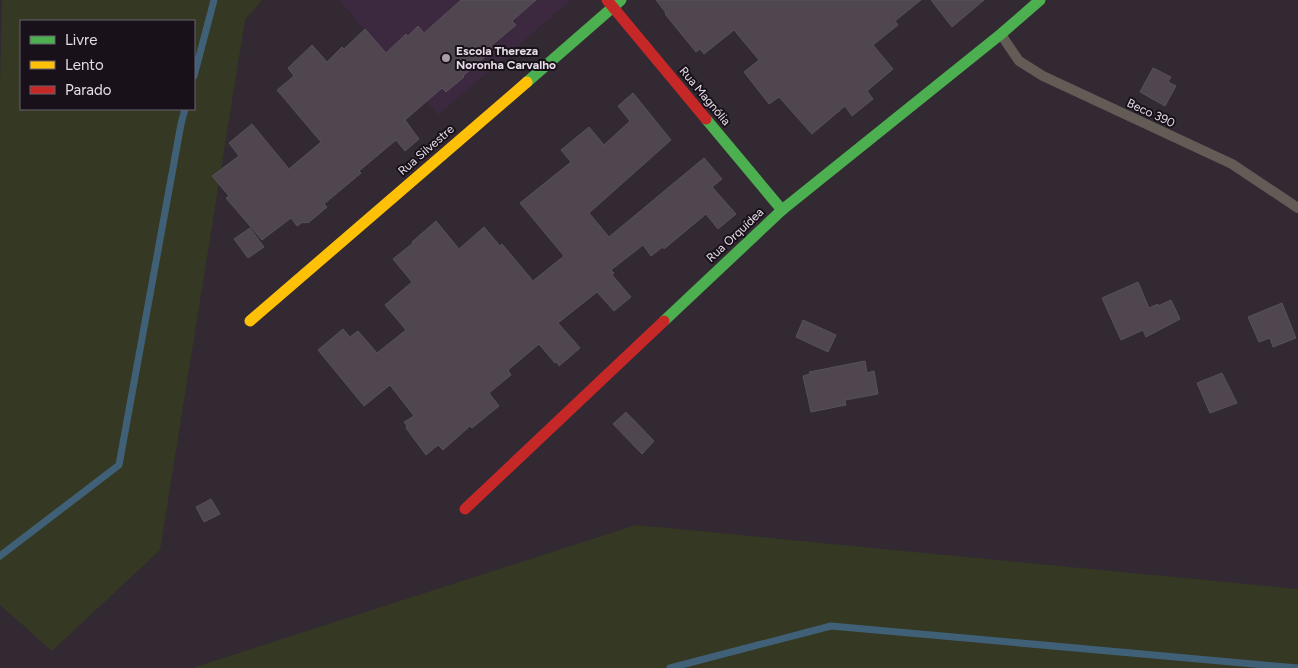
<svg xmlns="http://www.w3.org/2000/svg" width="1298" height="668" viewBox="0 0 1298 668" font-family="Figtree,sans-serif">
<style>
.built{fill:#3c283f}
.green{fill:#353823;fill-rule:evenodd}
.lines{fill:none;stroke-linecap:round;stroke-linejoin:round}
.stream{stroke:#406077;stroke-width:7}
.building{fill:#4f4650;stroke:#58515a}
.lane{stroke:#635c56;stroke-width:10}
.fast{stroke:#4caf50;stroke-width:11}
.slow{stroke:#ffc107;stroke-width:11}
.jam{stroke:#c62828;stroke-width:11}
.poi-dot{fill:#a89da9;stroke:#18111a;stroke-width:2}
.labels{text-anchor:middle;dominant-baseline:central;stroke-width:4;stroke-linejoin:round;paint-order:stroke}
.poi-label{font-size:12px;font-weight:bold;fill:#e7dce8;stroke:#18111a;text-anchor:start}
.street-label{font-size:12px;fill:#e7dce8;stroke:#18111a}
</style>
<rect width="100%" height="100%" fill="#322933"/>
<path class="built" d="M339 0H571L438 115Z"/>
<g class="green">
<path d="M2 0H262L245 20 160 550 52 651 0 605V86ZM21 21H194V109H21Z"/>
<path d="M636 525 1298 589V668H192Z"/>
</g>
<g class="lines">
<g class="stream">
<path d="M194 76 214 0"/>
<path d="M0 556 119 465 181 124 185 109"/>
<path d="M670 668 831 626 1298 668"/>
</g>
</g>
<g class="building">
<path d="M461 0H536L512 21 516 25 491 46 494 49 463 76 464 77 446 92 442 88 405 120 419 139 405 151 396 140 359 171 361 173 324 204 327 207 308 223 307 222 304 223 303 222 297 226 291 218 262 240 226 198 229 196 212 176 239 156 229 143 252 124 289 169 321 142 277 90 294 76 288 68 312 45 327 62 342 47 344 49 365 29 386 53 406 34 408 36 418 26 424 33Z"/>
<path d="M656 0H921L895 21 898 25 873 45 893 69 867 91 873 99 852 116 845 106 812 134 779 97 769 104 744 72 759 60 734 30 704 54 700 49 696 52 665 14 666 13Z"/>
<path d="M931 0H984L952 27Z"/>
<path d="M1153 68 1171 77 1168 82 1176 86 1165 106 1140 92Z"/>
<path d="M633 93 671 140 589 213 609 237 704 158 722 179 712 187 736 214 718 229 706 214 664 249 663 247 651 256 643 245 611 270 614 273 612 275 631 297 614 311 597 292 558 323 580 348 559 366 557 362 555 363 539 344 508 370 511 375 489 393 499 406 472 428 470 426 443 450 438 445 426 455 406 428 407 426 404 422 414 416 390 385 364 406 318 350 343 329 350 337 358 331 377 353 406 330 385 305 412 282 393 259 413 243 412 242 436 221 459 249 484 227 500 246 502 244 533 281 564 256 520 203 571 162 561 150 589 127 604 145 630 121 618 106Z"/>
<path d="M250 228 264 247 248 258 234 239Z"/>
<path d="M1138 282 1149 308 1158 304V306L1171 300 1180 319 1146 337 1143 330 1121 340 1102 298Z"/>
<path d="M1282 303 1296 338 1273 347 1270 338 1259 342 1248 317Z"/>
<path d="M803 320 836 335 828 352 796 337Z"/>
<path d="M865 361 867 373 874 371 878 394 845 400 846 405 811 412 803 376 810 374 809 372Z"/>
<path d="M1222 373 1237 403 1210 413 1197 383Z"/>
<path d="M626 412 654 441 642 454 613 424Z"/>
<path d="M211 499 220 514 204 522 196 507Z"/>
</g>
<g class="lines">
<path class="lane" d="M1002 36 1019 61 1043 76 1232 164 1298 208"/>
<g class="fast">
<path d="M527 82 621 0"/>
<path d="M706 119 782 210"/>
<path d="M664 321 782 210 1001 34 1040 0"/>
</g>
<path class="slow" d="M250 321 527 82"/>
<g class="jam">
<path d="M607 0 706 119"/>
<path d="M465 509 664 321"/>
</g>
</g>
<circle class="poi-dot" cx="446" cy="58" r="5"/>
<g class="labels">
<g class="poi-label">
<text x="456" y="51">Escola Thereza<tspan x="456" dy="14">Noronha Carvalho</tspan></text>
</g>
<g class="street-label">
<text transform="translate(705 96) rotate(50)">Rua Magnólia</text>
<text transform="translate(1151 113) rotate(25)">Beco 390</text>
<text transform="translate(426 150) rotate(-41)">Rua Silvestre</text>
<text transform="translate(735 235) rotate(-43)">Rua Orquídea</text>
</g>
</g>
<rect x="20" y="20" width="175" height="90" fill="#18111a" stroke="#6b626c"/>
<rect x="30" y="36" width="25" height="8" fill="#4caf50" stroke="#6b626c"/>
<text x="65" y="45" font-size="15" fill="#e7dce8">Livre</text>
<rect x="30" y="61" width="25" height="8" fill="#ffc107" stroke="#6b626c"/>
<text x="65" y="70" font-size="15" fill="#e7dce8">Lento</text>
<rect x="30" y="86" width="25" height="8" fill="#c62828" stroke="#6b626c"/>
<text x="65" y="95" font-size="15" fill="#e7dce8">Parado</text>
</svg>
